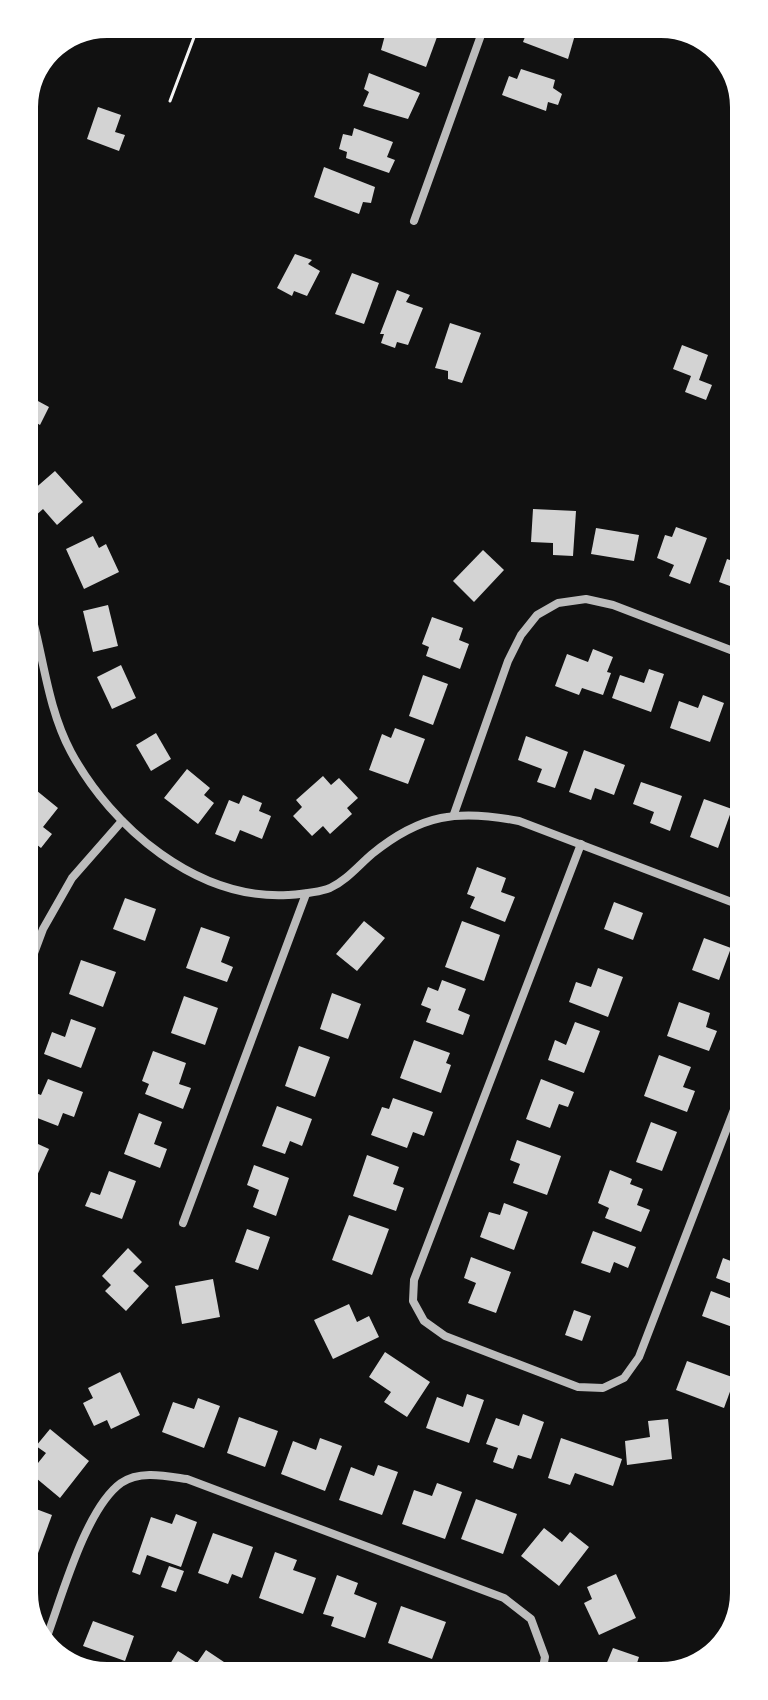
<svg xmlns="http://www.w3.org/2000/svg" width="768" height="1700" viewBox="0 0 768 1700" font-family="Merriweather,serif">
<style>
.building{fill:#d3d3d3}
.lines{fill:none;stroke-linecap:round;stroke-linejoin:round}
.path{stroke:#f5f5f5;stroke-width:3}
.minor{stroke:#bcbcbc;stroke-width:8}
</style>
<rect width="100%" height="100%" fill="#111"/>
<g class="building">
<path d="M388 24H403L437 37 426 67 381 50Z"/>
<path d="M530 24H567L577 28 568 59 523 42Z"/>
<path d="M521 69 555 80 553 88 562 94 558 105 548 102 546 111 502 95 509 76 517 79Z"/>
<path d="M369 73 420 93 408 119 363 106 369 92 364 89Z"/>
<path d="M98 107 121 115 115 132 125 135 119 151 87 139Z"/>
<path d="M354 128 393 142 387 157 395 160 389 173 346 158 347 152 339 149 343 134 352 136Z"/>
<path d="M324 167 375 187 371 203 363 202 359 214 314 197Z"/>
<path d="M295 254 312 260 308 264 320 271 307 296 294 291 292 296 277 288Z"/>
<path d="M352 273 379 283 364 324 335 314Z"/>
<path d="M397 290 410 295 406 302 423 308 408 345 397 342 395 348 381 343 384 334H380Z"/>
<path d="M450 323 481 333 462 383 448 379V371L435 368Z"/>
<path d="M682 345 708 355 699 380 712 385 706 400 685 392 691 376 673 369Z"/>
<path d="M25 394 49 407 40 425 35 422 28 434 25 433Z"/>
<path d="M55 471 83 502 57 525 43 509 34 517 25 507V497Z"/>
<path d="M533 509 576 511 573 556 553 555V543L531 542Z"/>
<path d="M676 527 707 538 690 584 669 576 674 565 657 558 665 535 672 537Z"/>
<path d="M596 528 639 535 634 561 591 554Z"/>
<path d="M93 536 99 548 106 544 119 572 84 589 66 549Z"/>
<path d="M483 550 504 570 474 602 453 581Z"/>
<path d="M727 559 741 564V590L719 582Z"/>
<path d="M108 605 118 646 93 652 83 611Z"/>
<path d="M432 617 463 628 459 640 469 644 460 669 426 656 429 647 422 644Z"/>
<path d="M593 649 613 657 607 672 611 673 603 695 582 688 579 695 555 686 567 654 588 662Z"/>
<path d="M121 665 136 698 112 709 97 677Z"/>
<path d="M649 669 664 674 651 712 612 698 620 675 644 683Z"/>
<path d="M423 675 448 684 433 725 409 716Z"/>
<path d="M703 695 724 703 710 742 670 728 679 701 698 708Z"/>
<path d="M395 728 425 739 408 784 369 770 382 734 391 738Z"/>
<path d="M156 733 171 759 151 771 136 745Z"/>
<path d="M526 736 568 752 555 788 537 782 542 769 518 760Z"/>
<path d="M584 750 625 765 614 795 595 788 591 800 569 792Z"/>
<path d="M187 769 210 788 204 795 214 803 198 824 164 798Z"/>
<path d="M323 776 331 785 339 778 358 798 347 808 352 814 330 834 323 826 312 836 293 816 302 807 296 800Z"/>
<path d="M641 782 682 796 670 831 650 823 654 812 633 804Z"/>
<path d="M31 786 58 808 43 827 52 834 41 848 26 836V793Z"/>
<path d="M243 795 262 803 259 811 271 816 262 839 240 830 235 842 215 834 229 800 239 804Z"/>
<path d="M704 799 732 809 718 848 690 837Z"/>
<path d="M477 867 506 878 501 892 515 897 505 922 470 908 475 897 467 894Z"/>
<path d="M125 898 156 909 145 941 113 929Z"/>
<path d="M614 902 643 913 633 940 604 929Z"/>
<path d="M364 921 385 938 357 971 336 954Z"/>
<path d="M462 921 500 935 484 981 445 967Z"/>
<path d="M201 927 230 937 221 962 233 967 227 982 186 968Z"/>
<path d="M704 938 731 948 719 980 692 970Z"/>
<path d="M81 960 116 972 103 1007 69 994Z"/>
<path d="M598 968 623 977 608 1017 569 1002 576 982 591 987Z"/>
<path d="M442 980 466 989 458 1010 470 1015 463 1035 426 1022 431 1009 421 1005 428 987 438 991Z"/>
<path d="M332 993 361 1004 348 1039 320 1029Z"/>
<path d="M184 996 218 1008 205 1045 171 1033Z"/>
<path d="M679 1002 710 1013 706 1027 717 1031 709 1051 667 1036Z"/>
<path d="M71 1019 96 1028 81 1068 44 1054 52 1032 65 1037Z"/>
<path d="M575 1022 600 1031 584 1073 548 1060 555 1040 566 1045Z"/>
<path d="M414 1040 450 1053 446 1063 451 1065 441 1093 400 1078Z"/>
<path d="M299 1046 330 1057 315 1097 285 1086Z"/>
<path d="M153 1051 186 1063 179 1084 191 1088 183 1109 145 1094 149 1084 142 1081Z"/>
<path d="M659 1055 691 1067 683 1087 695 1091 687 1112 644 1096Z"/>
<path d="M48 1079 83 1092 74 1117 63 1113 58 1126 27 1114 30 1091 41 1095Z"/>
<path d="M541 1079 574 1092 568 1107 559 1104 550 1128 526 1119Z"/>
<path d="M393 1098 433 1112 424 1136 413 1132 407 1148 371 1135 382 1107 389 1109Z"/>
<path d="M277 1106 312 1119 302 1146 290 1141 285 1154 262 1146Z"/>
<path d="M139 1113 162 1122 154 1144 167 1149 160 1168 124 1154Z"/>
<path d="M651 1122 677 1132 662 1171 636 1162Z"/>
<path d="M27 1139 49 1149 31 1189 27 1188Z"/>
<path d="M517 1140 561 1156 547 1195 513 1183 520 1164 510 1160Z"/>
<path d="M367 1155 399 1167 393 1184 404 1188 396 1211 353 1196Z"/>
<path d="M254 1165 289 1178 276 1216 253 1207 259 1190 247 1185Z"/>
<path d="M610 1170 632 1179 630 1184 643 1189 637 1205 650 1210 641 1232 605 1218 609 1208 598 1203Z"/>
<path d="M109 1171 136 1181 122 1219 85 1206 91 1192 100 1195Z"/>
<path d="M504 1203 528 1212 514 1250 480 1237 489 1212 500 1215Z"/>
<path d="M349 1215 389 1229 372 1275 332 1260Z"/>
<path d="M247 1229 270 1237 258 1270 235 1262Z"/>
<path d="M593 1231 636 1247 628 1268 614 1262 610 1273 581 1263Z"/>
<path d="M743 1246V1288L716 1278 723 1258 736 1263Z"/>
<path d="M128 1248 142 1262 133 1271 149 1286 126 1311 105 1291 111 1285 102 1276Z"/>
<path d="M471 1257 511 1272 496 1313 468 1303 476 1283 464 1278Z"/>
<path d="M213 1279 220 1317 182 1324 175 1286Z"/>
<path d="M711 1291 743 1303V1316L738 1329 702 1316Z"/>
<path d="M349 1304 357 1322 369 1316 379 1337 333 1359 314 1320Z"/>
<path d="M574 1310 591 1316 582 1341 565 1335Z"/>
<path d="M385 1352 430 1382 407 1417 384 1402 391 1392 369 1377Z"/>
<path d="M687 1361 735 1378 724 1408 676 1390Z"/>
<path d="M120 1372 140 1415 111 1429 107 1420 94 1426 83 1403 93 1398 88 1388Z"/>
<path d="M467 1394 484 1400 469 1443 426 1428 437 1397 463 1407Z"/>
<path d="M198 1398 220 1406 204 1448 162 1432 173 1402 194 1409Z"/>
<path d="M523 1414 544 1422 531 1459 518 1455 513 1469 493 1462 498 1448 486 1444 496 1418 519 1426Z"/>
<path d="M239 1417 278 1431 265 1467 227 1453Z"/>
<path d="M668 1419 672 1459 627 1465 625 1441 650 1437 648 1421Z"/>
<path d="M50 1429 89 1461 60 1498 30 1473 46 1453 36 1446Z"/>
<path d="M320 1438 342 1446 325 1491 281 1474 293 1441 316 1450Z"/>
<path d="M561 1438 622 1459 613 1486 575 1473 570 1485 548 1478Z"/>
<path d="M378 1465 398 1472 382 1515 339 1500 351 1467 374 1476Z"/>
<path d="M437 1483 462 1492 445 1539 402 1524 414 1490 432 1496Z"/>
<path d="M476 1499 517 1514 503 1554 461 1539Z"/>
<path d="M28 1506 52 1515 37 1556 28 1553Z"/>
<path d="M176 1514 197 1522 181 1567 147 1555 140 1575 132 1572 151 1517 172 1524Z"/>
<path d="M544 1528 562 1542 570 1532 589 1547 559 1586 521 1556Z"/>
<path d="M213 1533 253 1547 242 1578 232 1574 228 1584 198 1573Z"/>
<path d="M275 1552 297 1560 293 1570 316 1578 303 1614 259 1598Z"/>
<path d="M169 1566 184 1571 176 1592 161 1587Z"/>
<path d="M616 1574 636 1618 599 1635 584 1603 592 1599 587 1587Z"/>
<path d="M337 1575 358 1583 354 1594 377 1603 365 1638 331 1626 334 1617 323 1614Z"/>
<path d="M401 1606 446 1622 432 1659 388 1643Z"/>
<path d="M740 1607 730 1639 698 1663Z"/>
<path d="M93 1621 134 1636 125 1661 83 1646Z"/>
<path d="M613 1648 639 1657 634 1672H603Z"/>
<path d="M206 1650 224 1662 216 1675 164 1674 178 1651 197 1663Z"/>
</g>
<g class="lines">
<path class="path" d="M170 101 199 24"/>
<g class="minor">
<path d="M414 221 485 24"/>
<path d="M26 596C43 647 45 703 71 752 112 828 197 900 288 895 302 894 317 893 330 888 347 880 358 866 372 854 421 814 458 809 519 821L742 906"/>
<path d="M454 814 508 661 521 635 537 615 558 603 586 599 613 605 741 654"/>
<path d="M581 844 414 1280 413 1301 424 1321 445 1336 578 1387 603 1388 624 1378 639 1357 742 1089"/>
<path d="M27 972 43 929 72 878 122 821"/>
<path d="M183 1223 306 894"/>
<path d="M45 1642C61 1600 85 1509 121 1483 140 1470 166 1476 187 1479L504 1598 531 1619 545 1657 542 1673"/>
</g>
</g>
<path d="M0 0H768V1700H0ZM107 38H661A69 69 0 0 1 730 107V1593A69 69 0 0 1 661 1662H107A69 69 0 0 1 38 1593V107A69 69 0 0 1 107 38Z" fill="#fff" fill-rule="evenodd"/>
</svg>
